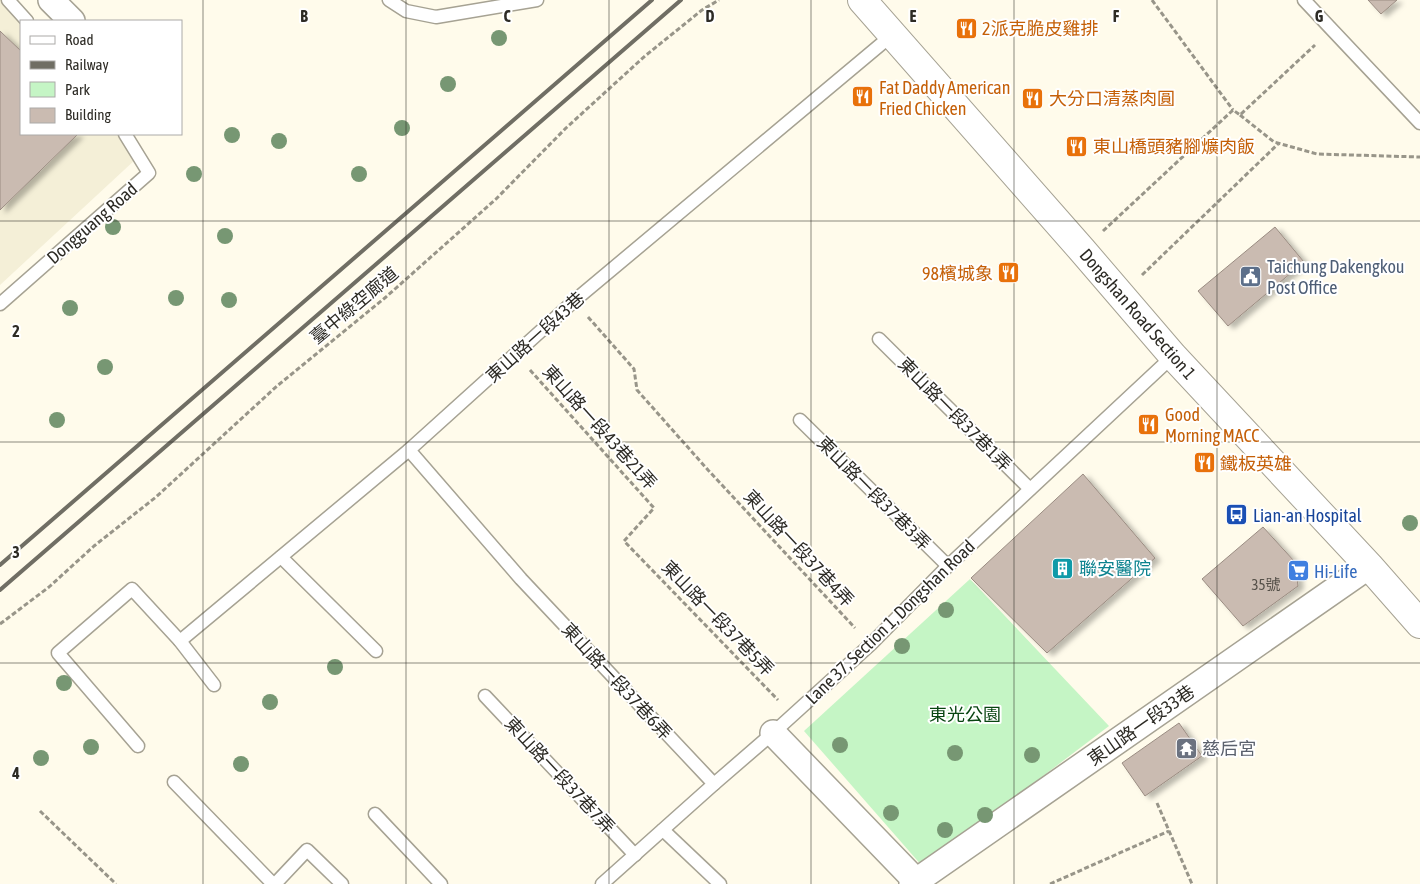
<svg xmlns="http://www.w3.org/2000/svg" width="1420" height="884" viewBox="0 0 1420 884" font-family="'Asap Condensed','Noto Sans TC',sans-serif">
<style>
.built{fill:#f4efd7}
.green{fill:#c5f5c5}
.building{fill:#cabbb1;stroke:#9a8c82;filter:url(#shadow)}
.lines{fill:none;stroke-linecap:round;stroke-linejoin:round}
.lane-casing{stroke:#a6a293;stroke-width:15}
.street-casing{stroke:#a6a293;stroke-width:28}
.secondary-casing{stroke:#a6a293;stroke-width:30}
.path{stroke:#989589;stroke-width:3;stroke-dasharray:5 2.5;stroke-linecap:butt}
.lane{stroke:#fff;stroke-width:12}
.street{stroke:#fff;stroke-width:25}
.secondary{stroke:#fff;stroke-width:28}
.rail{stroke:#706e64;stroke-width:4}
.tree{fill:#779773}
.grid{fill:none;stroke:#2d2b25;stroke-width:1;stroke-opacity:0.55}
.labels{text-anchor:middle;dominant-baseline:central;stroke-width:4;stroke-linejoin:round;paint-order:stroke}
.number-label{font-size:15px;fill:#544f48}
.food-label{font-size:18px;fill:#c56008;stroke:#fff;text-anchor:start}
.street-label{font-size:18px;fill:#2d2b25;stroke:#fff}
.service-label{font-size:18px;fill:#4e5e75;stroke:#fff;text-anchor:start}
.transit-label{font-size:18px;fill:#164399;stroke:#fff;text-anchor:start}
.culture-label{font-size:18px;fill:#0d838f;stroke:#fff;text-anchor:start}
.shop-label{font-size:18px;fill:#366cbe;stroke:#fff;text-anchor:start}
.park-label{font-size:18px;fill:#084511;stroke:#fff}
.worship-label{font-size:18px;fill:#5b616d;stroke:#fff;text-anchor:start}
.grid-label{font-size:16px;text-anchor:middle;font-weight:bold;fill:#2d2b25;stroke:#fff;stroke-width:4;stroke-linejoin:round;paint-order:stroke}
</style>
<defs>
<filter id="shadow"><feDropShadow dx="5.5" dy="3" stdDeviation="2.5" flood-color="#0004"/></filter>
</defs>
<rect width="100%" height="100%" fill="#fffbeb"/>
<path class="built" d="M0 0H10L21 21V134H127L137 158 0 285Z"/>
<path class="green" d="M970 579 1109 726 923 867 804 731Z"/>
<g class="building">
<path d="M1368 0H1397L1381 14Z"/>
<path d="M0 31 21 51V134H78L0 210Z"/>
<path d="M1275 227 1304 262 1228 326 1198 291Z"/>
<path d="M1083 474 1155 558 1047 653 971 578Z"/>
<path d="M1263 527 1295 562 1298 586 1243 626 1202 579Z"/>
<path d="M1179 723 1202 756 1145 796 1122 763Z"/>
</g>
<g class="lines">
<defs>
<g id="lane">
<path d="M8 0 27 21"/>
<path d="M389 0 406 11 436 17 537 0"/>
<path d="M1304 0 1420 123"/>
<path d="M0 304 149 173 125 134"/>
<path d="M879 339 1030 489"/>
<path d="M800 420 948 566"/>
<path d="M409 450 521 579 714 784"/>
<path d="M281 557 376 651"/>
<path d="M180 641 409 450 574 301 892 35"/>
<path d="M485 696 635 855"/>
<path d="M138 746 58 653 132 589 180 641 214 685"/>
<path d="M174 782 273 884"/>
<path d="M375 814 441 884"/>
<path d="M663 830 720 884"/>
<path d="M275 884 307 850 342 884"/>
<path d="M602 884 714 784 773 733 871 644 948 566 1173 356"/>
</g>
<g id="street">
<path d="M51 0 72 21"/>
<path d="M773 733 916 881"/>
<path d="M912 884 1369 566"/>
</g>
<path id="secondary" d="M862 0 1082 250 1173 356 1369 566 1420 624"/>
</defs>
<use href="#lane" class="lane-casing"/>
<use href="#street" class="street-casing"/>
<use href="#secondary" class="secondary-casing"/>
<g class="path">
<path d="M1152 0 1233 110"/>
<path d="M1240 115 1274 142 1317 154 1420 157"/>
<path d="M1103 231 1233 110 1240 115 1315 45"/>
<path d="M1142 275 1278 144"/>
<path d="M588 317 634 369 637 390 708 470 855 628"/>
<path d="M530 370 654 508 624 541 778 700"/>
<path d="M0 624 49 587 94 546 156 497 277 386 386 297 496 199 566 128 645 56 702 10 719 0"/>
<path d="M1157 803 1192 884"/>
<path d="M40 811 116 884"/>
<path d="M1050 884 1169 831"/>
</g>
<use href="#lane" class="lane"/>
<use href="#street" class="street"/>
<use href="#secondary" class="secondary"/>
<g class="rail">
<path d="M0 565 652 0"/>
<path d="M0 590 681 0"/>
</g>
</g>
<g class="tree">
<circle cx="499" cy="38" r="8"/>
<circle cx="448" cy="84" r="8"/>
<circle cx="402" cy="128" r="8"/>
<circle cx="232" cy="135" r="8"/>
<circle cx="279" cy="141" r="8"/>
<circle cx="194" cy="174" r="8"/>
<circle cx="359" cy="174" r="8"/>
<circle cx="113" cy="227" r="8"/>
<circle cx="225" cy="236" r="8"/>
<circle cx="176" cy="298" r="8"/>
<circle cx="229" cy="300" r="8"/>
<circle cx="70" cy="308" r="8"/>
<circle cx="105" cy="367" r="8"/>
<circle cx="57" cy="420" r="8"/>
<circle cx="1410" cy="523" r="8"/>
<circle cx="946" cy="610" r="8"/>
<circle cx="902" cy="646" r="8"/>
<circle cx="335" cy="667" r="8"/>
<circle cx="64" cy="683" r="8"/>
<circle cx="270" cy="702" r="8"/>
<circle cx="840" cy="745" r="8"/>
<circle cx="91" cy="747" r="8"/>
<circle cx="955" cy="753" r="8"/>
<circle cx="1032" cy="755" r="8"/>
<circle cx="41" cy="758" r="8"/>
<circle cx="241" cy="764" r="8"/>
<circle cx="891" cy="813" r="8"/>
<circle cx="985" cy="815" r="8"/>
<circle cx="945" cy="830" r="8"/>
</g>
<path class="grid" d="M203 0V884M406 0V884M609 0V884M811 0V884M1014 0V884M1217 0V884M0 221H1420M0 442H1420M0 663H1420"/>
<defs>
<symbol id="restaurant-square" viewBox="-11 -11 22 22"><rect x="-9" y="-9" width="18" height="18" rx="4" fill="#e8710a" stroke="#fff"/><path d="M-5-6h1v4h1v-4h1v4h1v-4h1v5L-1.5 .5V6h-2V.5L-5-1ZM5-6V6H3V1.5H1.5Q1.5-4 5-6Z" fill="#fff"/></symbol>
<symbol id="civic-square" viewBox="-11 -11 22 22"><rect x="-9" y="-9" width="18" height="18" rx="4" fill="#5c6f8a" stroke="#fff"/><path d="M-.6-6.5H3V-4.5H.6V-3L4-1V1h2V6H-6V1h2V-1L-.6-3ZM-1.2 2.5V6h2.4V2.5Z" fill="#fff"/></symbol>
<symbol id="bus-square" viewBox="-11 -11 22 22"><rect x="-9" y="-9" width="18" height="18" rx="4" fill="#1a4fb4" stroke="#fff"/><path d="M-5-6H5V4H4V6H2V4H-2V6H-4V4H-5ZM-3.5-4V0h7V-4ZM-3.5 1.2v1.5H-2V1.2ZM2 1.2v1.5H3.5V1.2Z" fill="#fff"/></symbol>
<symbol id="building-square" viewBox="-11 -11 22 22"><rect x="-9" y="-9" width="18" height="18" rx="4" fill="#0f9aa8" stroke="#fff"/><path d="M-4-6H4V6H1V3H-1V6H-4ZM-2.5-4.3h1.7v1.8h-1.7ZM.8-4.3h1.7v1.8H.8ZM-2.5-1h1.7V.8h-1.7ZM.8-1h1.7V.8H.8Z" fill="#fff"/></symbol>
<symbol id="supermarket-square" viewBox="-11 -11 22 22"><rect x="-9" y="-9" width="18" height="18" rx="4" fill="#3f7fe0" stroke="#fff"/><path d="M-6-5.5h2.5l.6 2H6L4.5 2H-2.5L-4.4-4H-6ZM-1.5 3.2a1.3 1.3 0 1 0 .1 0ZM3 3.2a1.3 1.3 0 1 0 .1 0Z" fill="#fff"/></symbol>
<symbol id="temple-square" viewBox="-11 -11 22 22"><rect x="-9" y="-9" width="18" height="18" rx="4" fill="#6b7280" stroke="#fff"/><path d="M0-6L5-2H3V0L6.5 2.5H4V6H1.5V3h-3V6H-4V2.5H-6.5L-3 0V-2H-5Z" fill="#fff"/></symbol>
</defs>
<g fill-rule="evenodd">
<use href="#restaurant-square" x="954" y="16" width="25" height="25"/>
<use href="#restaurant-square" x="850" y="84" width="25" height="25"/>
<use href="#restaurant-square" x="1020" y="86" width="25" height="25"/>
<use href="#restaurant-square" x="1064" y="134" width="25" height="25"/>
<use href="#restaurant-square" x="996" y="260" width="25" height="25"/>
<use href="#civic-square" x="1238" y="264" width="25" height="25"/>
<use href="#restaurant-square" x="1136" y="412" width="25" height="25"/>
<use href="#restaurant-square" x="1192" y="450" width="25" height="25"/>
<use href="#bus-square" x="1224" y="502" width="25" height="25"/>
<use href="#building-square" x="1050" y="556" width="25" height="25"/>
<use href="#supermarket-square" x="1286" y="558" width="25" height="25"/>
<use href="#temple-square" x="1174" y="736" width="25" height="25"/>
</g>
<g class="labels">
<g class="number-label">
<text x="1266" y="584">35號</text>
</g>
<g class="food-label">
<text x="982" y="28">2派克脆皮雞排</text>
<text x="879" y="87">Fat Daddy American<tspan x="879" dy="21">Fried Chicken</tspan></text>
<text x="1049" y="98">大分口清蒸肉圓</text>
<text x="1093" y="146">東山橋頭豬腳爌肉飯</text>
<text x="993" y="273" text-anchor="end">98檳城象</text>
<text x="1165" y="414">Good<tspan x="1165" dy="21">Morning MACC</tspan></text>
<text x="1220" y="463">鐵板英雄</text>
</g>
<g class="street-label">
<text transform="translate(92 223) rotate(-41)">Dongguang Road</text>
<text transform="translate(354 305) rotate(-40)">臺中綠空廊道</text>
<text transform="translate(1138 314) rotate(49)">Dongshan Road Section 1</text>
<text transform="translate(535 337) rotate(-42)">東山路一段43巷</text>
<text transform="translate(955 414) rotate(45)">東山路一段37巷1弄</text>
<text transform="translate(600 427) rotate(48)">東山路一段43巷21弄</text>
<text transform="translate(874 493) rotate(45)">東山路一段37巷3弄</text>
<text transform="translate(799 548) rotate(47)">東山路一段37巷4弄</text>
<text transform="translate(718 618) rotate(46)">東山路一段37巷5弄</text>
<text transform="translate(890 622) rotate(-44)">Lane 37, Section 1, Dongshan Road</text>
<text transform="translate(617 681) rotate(47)">東山路一段37巷6弄</text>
<text transform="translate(1141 725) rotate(-35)">東山路一段33巷</text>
<text transform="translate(560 775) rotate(47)">東山路一段37巷7弄</text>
</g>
<g class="service-label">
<text x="1267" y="266">Taichung Dakengkou<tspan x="1267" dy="21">Post Office</tspan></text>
</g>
<g class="transit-label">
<text x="1253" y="515">Lian-an Hospital</text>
</g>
<g class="culture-label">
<text x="1079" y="568">聯安醫院</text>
</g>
<g class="shop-label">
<text x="1314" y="571">Hi-Life</text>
</g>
<g class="park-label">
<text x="965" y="714">東光公園</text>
</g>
<g class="worship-label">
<text x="1202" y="748">慈后宮</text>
</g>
</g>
<g class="grid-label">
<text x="304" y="22">B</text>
<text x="507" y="22">C</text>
<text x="710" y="22">D</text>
<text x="913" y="22">E</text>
<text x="1116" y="22">F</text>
<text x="1319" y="22">G</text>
<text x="16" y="337">2</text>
<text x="16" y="558">3</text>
<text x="16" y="779">4</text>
</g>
<rect x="20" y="20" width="162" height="115" fill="#ffffff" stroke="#abaaa8"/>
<rect x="30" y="36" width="25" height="8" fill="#ffffff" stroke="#abaaa8"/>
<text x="65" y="45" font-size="15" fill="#2d2b25">Road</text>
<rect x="30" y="61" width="25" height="8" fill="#706e64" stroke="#abaaa8"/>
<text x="65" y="70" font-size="15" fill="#2d2b25">Railway</text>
<rect x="30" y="82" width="25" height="15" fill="#c5f5c5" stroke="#abaaa8"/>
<text x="65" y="95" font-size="15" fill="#2d2b25">Park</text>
<rect x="30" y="108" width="25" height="15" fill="#cabbb1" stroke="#abaaa8"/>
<text x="65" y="120" font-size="15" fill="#2d2b25">Building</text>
</svg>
